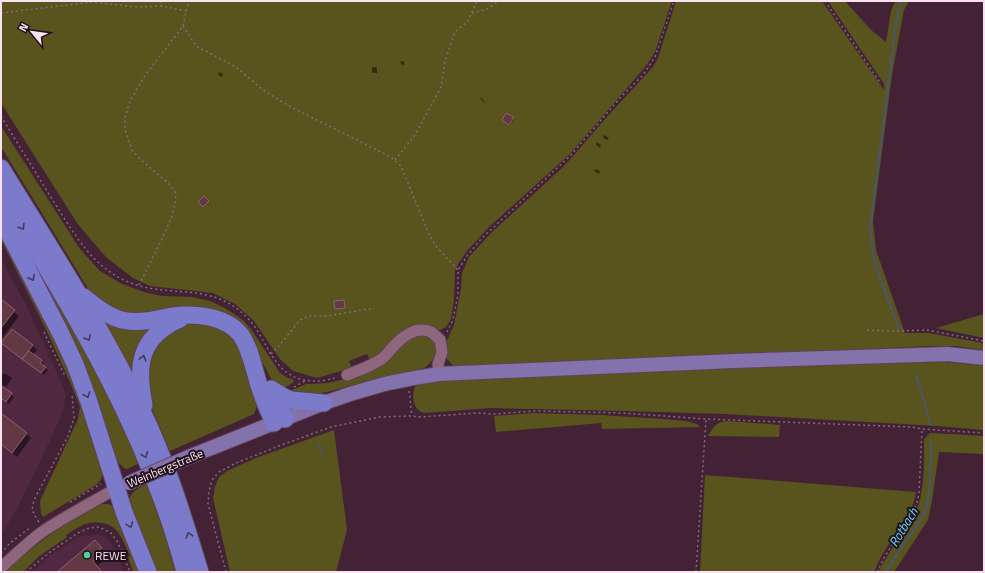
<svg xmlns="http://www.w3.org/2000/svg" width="985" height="573" viewBox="0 0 985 573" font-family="'Titillium Web',sans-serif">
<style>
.built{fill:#502841}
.green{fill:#59531e}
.shadow{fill:#0007}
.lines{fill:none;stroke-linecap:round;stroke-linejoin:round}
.stream{stroke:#4c565f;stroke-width:2.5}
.building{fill:#613843;stroke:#8f636e}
.minor-casing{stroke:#5f4255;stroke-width:13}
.major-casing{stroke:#5f4255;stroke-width:16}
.highway-casing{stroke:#5f4255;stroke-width:19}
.path{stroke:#86697b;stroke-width:1.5;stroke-dasharray:2 3;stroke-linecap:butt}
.minor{stroke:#8e677e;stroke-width:11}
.major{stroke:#8372ac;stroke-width:14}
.highway{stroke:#7b7acb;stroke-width:17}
.major-bridge-casing{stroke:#5f4255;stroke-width:16;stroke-linecap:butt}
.major-bridge{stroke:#8372ac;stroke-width:14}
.oneway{stroke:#443b61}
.poi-dot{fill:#49d49d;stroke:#20111a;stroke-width:1.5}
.labels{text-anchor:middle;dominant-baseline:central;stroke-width:4;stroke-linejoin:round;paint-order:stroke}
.street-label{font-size:12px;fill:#fae3f0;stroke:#20111a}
.poi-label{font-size:12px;fill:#fae3f0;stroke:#20111a;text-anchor:start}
.water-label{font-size:13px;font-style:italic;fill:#65d6fc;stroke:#20111a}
</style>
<rect width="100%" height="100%" fill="#432236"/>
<g class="built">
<path d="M1 259 27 307 64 389 66 395 63 411 54 432 16 511 1 534Z"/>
<path d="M99 534 106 538 115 548 124 572H32L52 554 81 536Z"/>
</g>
<g class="green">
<path d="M1 1H672L655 52 646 66 570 154 489 227 467 251 458 264 455 271 454 299 451 319 446 327 440 330 421 327 377 359 370 361 367 354 349 361 352 368 317 378 293 371 280 359 254 321 235 304 213 293 150 286 133 278 107 258 92 241 77 223 1 103Z"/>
<path d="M676 1H822L884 90V84L828 1H845L871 30 886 42 891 11 895 1H909L904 10 892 75 873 221 876 250 905 333H928L978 342 984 344V350L956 346H932L658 359 454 366 447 359 444 347 454 325 461 289 462 273 469 257 491 233 562 168 574 155 605 119 653 67 658 58Z"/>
<path d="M1 126 80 249 100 271 122 284 144 292 162 296 192 297 210 301 225 308 243 320 251 329 280 373 288 378 293 379 294 382 280 391 275 386 248 336 239 325 122 315 97 301 87 287 37 205 1 147Z"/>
<path d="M1 208C37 267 74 327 105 389 117 413 128 438 140 463L127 469 124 468 119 463H117L15 235Z"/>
<path d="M1 225 77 378 103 474 100 481 96 485 43 517 41 513 40 501 78 419 80 407 70 382 45 327 1 240Z"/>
<path d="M984 314V338L936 328Z"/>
<path d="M102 316 159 324 132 374Z"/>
<path d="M197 319 233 335 260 399 254 414 170 451 146 395 144 383 154 341 164 332Z"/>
<path d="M415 334C423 335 430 335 434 342 439 351 433 363 424 368 414 374 400 373 389 376 370 380 353 385 335 390 323 393 311 395 299 397L290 391 306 384H313L328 383 345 379 387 358Z"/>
<path d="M944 362 984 366V430L937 426 725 414 625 411 490 408 424 413C418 411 415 407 414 402 411 386 416 383 430 381 437 380 443 379 449 378L757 367Z"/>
<path d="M534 413 601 415 662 419 685 421 697 424 700 427 602 429 601 423 496 432 494 416Z"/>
<path d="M728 421 780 425 779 437 708 436C714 426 716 422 728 421Z"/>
<path d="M334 430 347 530 336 572H230L213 498 215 487 219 477 227 471 256 458Z"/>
<path d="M930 433 984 436V454L939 452 932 501 928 520 894 572H878C885 559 893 547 901 535 907 525 915 514 919 503 925 483 924 460 924 439Z"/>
<path d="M705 475 916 492C912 516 894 535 882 555 879 560 877 566 874 572H700Z"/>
<path d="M147 484 166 539 175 572H154L128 503C130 492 137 489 147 484Z"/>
<path d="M100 504H108L115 507 145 572H133L128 557 130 556C126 548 123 538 117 531 110 522 95 521 85 524 78 527 72 531 66 535L67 537 38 557 23 572H4C33 546 65 522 100 504Z"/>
</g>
<g class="shadow">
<path d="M403 61 405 64 402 65 400 62Z"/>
<path d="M372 67H376L377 68V73H373L372 72Z"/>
<path d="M219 72 223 74 222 77 218 75Z"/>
<path d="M481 98 485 102V103L480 99Z"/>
<path d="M513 118 514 119 510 125 504 121Z"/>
<path d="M604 135 609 138 607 140 603 138Z"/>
<path d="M597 142 601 145 600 148 596 145Z"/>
<path d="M595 169 600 171 599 174 594 171Z"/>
<path d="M1 301 19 316 2 338 1 337Z"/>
<path d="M12 330 33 346 37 350 33 355 44 364 43 366 48 370 44 375 7 347Z"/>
<path d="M4 373 12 378 6 387 1 384V377Z"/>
<path d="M1 387 14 397 9 404 1 398Z"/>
<path d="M1 414 27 434 31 438 17 457 1 444Z"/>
<path d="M100 546 105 553 99 558 102 562 97 566 102 572H58Z"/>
</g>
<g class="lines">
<g class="stream">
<path d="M899 329 876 267 872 247 870 229 896 23 901 1"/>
<path d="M916 375 927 411 930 424"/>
<path d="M319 444 322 454"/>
<path d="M886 572C896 553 911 536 922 518 932 500 930 462 931 441"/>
</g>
</g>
<g class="building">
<path d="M506 113 514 117 509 125 502 120Z"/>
<path d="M204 196 209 201 203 207 198 202Z"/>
<path d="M1 299 15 310 1 328Z"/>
<path d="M344 300 345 308 335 309 334 301Z"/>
<path d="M12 329 33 345 22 359 1 343Z"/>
<path d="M29 351 42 360 40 363 46 367 41 373 22 359Z"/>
<path d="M1 386 12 393 6 402 1 398Z"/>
<path d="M1 413 27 433 12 453 1 444Z"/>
<path d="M95 540 102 548 95 553 98 557 93 561 102 572H57Z"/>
</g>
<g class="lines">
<defs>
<g id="minor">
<path d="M347 375C360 370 372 366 383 358 386 355 389 352 391 349 401 338 415 325 431 332 434 334 437 337 440 340L442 352 438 364 439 374"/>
<path d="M1 568C15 555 29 541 45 530 68 515 93 502 117 488"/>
</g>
<path id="major" d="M191 456 324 403C343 396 362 390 381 385 400 380 420 377 439 374L733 361 919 355 947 354 984 358"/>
<g id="highway">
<path d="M1 168C53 253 108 336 149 426 170 473 185 523 200 572"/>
<path d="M1 193C75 313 149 434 185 572"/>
<path d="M1 218 61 334 75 364 88 399 124 512 148 572"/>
<path d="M84 297C95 306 107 316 122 320 135 323 149 321 162 318 166 318 170 316 173 316 196 313 226 316 241 335 249 347 252 361 256 375 260 391 267 408 274 423"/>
<path d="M271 389 284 397 291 400 324 403"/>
<path d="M273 392 285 419"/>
<path d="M144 405C136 366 139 337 180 319"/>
</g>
</defs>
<use href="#minor" class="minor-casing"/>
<use href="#major" class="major-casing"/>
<use href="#highway" class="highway-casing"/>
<g class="path">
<path d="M160 1 162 6"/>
<path d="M825 1 881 84"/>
<path d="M1 13 92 2 137 7 162 6 186 11"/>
<path d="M472 13 487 9 499 1"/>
<path d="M183 26 196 46 236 67 263 90 289 106 391 157 401 166 429 234 436 246 458 270"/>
<path d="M1 116C17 143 34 169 50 196 65 219 80 246 100 264 111 274 125 282 140 286 172 295 206 286 236 308 243 313 250 320 255 327 272 353 279 382 317 381 324 381 331 379 338 377"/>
<path d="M395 160 415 135 441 87 445 61 455 32 468 21 477 1"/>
<path d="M139 285 162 239 172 216 176 200 175 191 167 182 141 160 132 150 125 129V117L130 101 144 77 183 26 186 11 190 1"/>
<path d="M867 330 895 331 927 330 984 341"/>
<path d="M44 332 65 376"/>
<path d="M447 332 453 320 458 294V270L467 256 481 239 570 156 620 98 643 75 655 57 674 1"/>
<path d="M271 354 279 346 299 321 308 316H327L374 308"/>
<path d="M294 387 305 381"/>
<path d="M409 391 412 416"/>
<path d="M70 502 101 484"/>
<path d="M39 522C32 511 30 509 36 496L68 436 74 418 72 394"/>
<path d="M1 553 10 543 31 527"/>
<path d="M26 572 50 552 78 533 89 528 99 527 111 533 117 541 130 572"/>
<path d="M226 572 208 504 209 491 212 480 219 472 236 463 284 444 331 427 380 417 412 416 421 417 477 413 495 414 535 411 622 413 706 419 911 427 922 429 984 433"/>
<path d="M696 572 706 419"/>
<path d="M877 572 885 556 908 521 917 503 919 492 922 429"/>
</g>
<use href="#minor" class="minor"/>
<use href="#major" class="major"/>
<use href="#highway" class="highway"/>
<defs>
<path id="major-bridge" d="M129 483 191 456"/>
</defs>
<use href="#major-bridge" class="major-bridge-casing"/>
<use href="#major-bridge" class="major-bridge"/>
</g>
<defs><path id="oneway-chevron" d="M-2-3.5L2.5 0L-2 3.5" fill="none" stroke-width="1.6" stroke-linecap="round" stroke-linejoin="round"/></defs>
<g class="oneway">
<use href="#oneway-chevron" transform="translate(22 227) rotate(58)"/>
<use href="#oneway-chevron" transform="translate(32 278) rotate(63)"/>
<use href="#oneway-chevron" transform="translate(88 338) rotate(61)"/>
<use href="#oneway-chevron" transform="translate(143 358) rotate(-75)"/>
<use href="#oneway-chevron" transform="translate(87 395) rotate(70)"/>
<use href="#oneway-chevron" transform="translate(145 455) rotate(68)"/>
<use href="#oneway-chevron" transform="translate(130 525) rotate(69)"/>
<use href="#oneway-chevron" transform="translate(189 535) rotate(-107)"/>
</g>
<circle class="poi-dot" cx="87" cy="555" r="4"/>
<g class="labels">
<g class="street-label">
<text transform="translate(165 468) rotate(-23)">Weinbergstraße</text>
</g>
<g class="poi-label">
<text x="95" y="555">REWE</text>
</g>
<g class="water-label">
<text transform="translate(903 527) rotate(-59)">Rotbach</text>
</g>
</g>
<rect width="985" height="573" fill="none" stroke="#fae3f0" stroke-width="4"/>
<g transform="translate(32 32) rotate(299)" stroke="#20111a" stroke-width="3" paint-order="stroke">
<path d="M0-3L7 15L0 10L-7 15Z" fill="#fae3f0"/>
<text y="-6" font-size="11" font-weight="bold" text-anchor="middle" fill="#fae3f0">N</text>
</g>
</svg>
